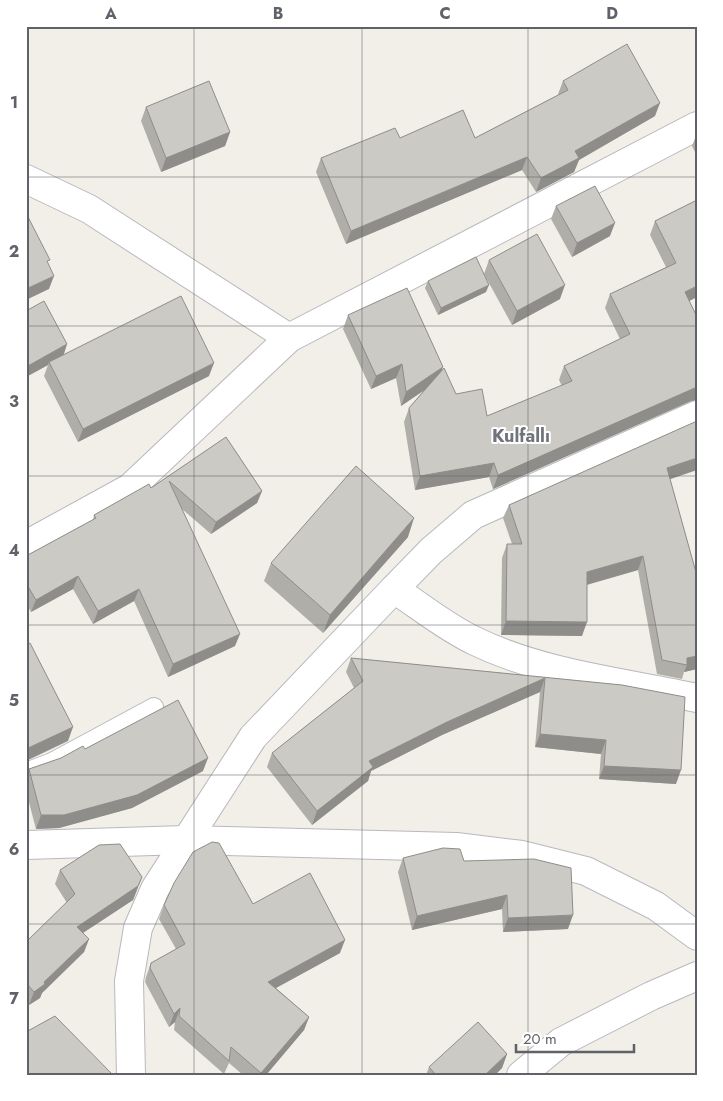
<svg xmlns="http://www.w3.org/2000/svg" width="723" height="1101" viewBox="0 0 723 1101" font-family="Jost,sans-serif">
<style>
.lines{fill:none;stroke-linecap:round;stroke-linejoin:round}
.lane-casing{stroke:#b8b9be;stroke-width:20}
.street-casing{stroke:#b8b9be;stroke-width:30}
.lane{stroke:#fff;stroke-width:18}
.street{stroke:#fff;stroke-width:28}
.wall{fill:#afaea9}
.shaded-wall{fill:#8f8d8a}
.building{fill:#cccac5;stroke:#8f8d8a}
.grid{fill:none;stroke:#5f6268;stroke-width:1;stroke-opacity:0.55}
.labels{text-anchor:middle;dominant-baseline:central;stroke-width:4;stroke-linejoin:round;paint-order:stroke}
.quarter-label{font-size:18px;font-weight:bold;fill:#70747a;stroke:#fff}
.neatline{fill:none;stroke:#5f6268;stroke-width:2}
.grid-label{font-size:16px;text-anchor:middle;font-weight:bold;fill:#5f6268}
</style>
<rect width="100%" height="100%" fill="#f1efe8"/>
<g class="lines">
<defs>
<path id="lane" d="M26 772 52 762 154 707"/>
<g id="street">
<path d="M26 179 89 209 289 338 697 126"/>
<path d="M697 415 473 515 431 551 394 589C420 606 447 628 475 641 543 674 623 682 697 698"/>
<path d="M26 545 130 488 289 338"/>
<path d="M26 845 185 840 456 847 522 855 586 871 656 906 697 936"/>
<path d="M131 1075 129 981 138 928 155 889 253 737 394 589"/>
<path d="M521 1075 561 1042 651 996 697 976"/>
</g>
</defs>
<use href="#lane" class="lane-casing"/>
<use href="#street" class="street-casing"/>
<use href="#lane" class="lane"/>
<use href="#street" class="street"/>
</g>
<g class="wall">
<path d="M563 81 655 116 579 160 574 172 536 192 522 170 346 244 316 172 321 158 400 138H475L558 95V94Z"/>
<path d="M146 107 230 132 225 146 161 172 141 121Z"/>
<path d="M697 133V156L692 146Z"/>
<path d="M697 200 689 301 697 317V400L691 401 493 489 489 477 415 490 404 422 409 408 424 390 401 406 396 378 371 389 343 329 348 315 442 370 456 394 487 416 562 386 559 380 564 366 620 339 605 308 610 294 666 267 650 235 655 221Z"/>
<path d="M556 206 610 236 572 257 551 219Z"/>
<path d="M489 260 560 299 512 325 484 274Z"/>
<path d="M428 281 486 292 438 315 425 288Z"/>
<path d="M67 344 63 355 209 376 78 442 44 376 48 365 26 377Z"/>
<path d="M226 437 262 491 257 503 211 534 182 509 235 646 168 677 134 601 93 624 73 589 31 612 26 603V556L93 520 94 515 151 488Z"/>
<path d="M670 479 697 576V669L684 672 682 679 657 674 638 570 587 585 582 636 501 635 502 558 507 544H512L503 518 509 505Z"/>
<path d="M408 537 323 633 264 581 271 563Z"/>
<path d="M351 658 622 685 676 784 599 779 601 754 535 747 540 692 442 735 371 771 368 781 312 825 267 767 272 753 354 688 346 672Z"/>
<path d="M85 749 203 771 132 808 59 828 36 829 26 791V776L29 769 61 758Z"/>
<path d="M403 858 464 861 568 929 503 932 502 909 412 930 398 872Z"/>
<path d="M60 870 142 877 133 900 83 933 89 939 84 952 42 993 40 998 29 1005 26 1002V942L67 903 55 884Z"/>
<path d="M253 904 340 953 276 988 309 1017 304 1030 266 1075H243L229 1063 224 1074 174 1030 175 1022 169 1027 145 982 146 977 151 963 176 949 159 919 164 905Z"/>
<path d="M507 1054 502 1068 495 1075H426L429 1067Z"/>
</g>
<g class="shaded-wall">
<path d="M660 103 655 116 579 160 574 172 536 192 541 178 575 151Z"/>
<path d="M230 132 225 146 161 172 166 158Z"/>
<path d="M527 157 522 170 346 244 351 231Z"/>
<path d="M615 223 610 236 572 257 577 243Z"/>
<path d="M54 276 49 289 26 300V289Z"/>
<path d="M489 285 486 292 438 315 441 308Z"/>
<path d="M565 285 560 299 512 325 517 311Z"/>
<path d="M697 286V297L680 306 685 292Z"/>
<path d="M67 344 63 357 49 362 48 365 26 377V367Z"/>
<path d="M214 363 209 376 78 442 83 429Z"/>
<path d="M402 364 396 378 371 389 376 376Z"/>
<path d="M443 367 438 381 401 406 406 392Z"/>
<path d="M697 387V400L691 401 493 489 498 475Z"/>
<path d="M697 458V470L662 482 667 468Z"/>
<path d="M494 463 489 477 415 490 420 476Z"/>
<path d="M262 491 257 503 211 534 216 522Z"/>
<path d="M414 518 408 537 323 633 330 615Z"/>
<path d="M643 556 638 570 582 586 587 572Z"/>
<path d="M78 576 73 589 31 612 36 600Z"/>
<path d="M139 589 134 601 93 624 98 611Z"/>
<path d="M506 621 587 622 582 636 501 635Z"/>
<path d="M240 634 235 646 168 677 173 664Z"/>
<path d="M697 656V669L684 672 687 665V658Z"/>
<path d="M545 678 540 692 442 735 371 771 368 781 312 825 317 811 369 761 447 722Z"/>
<path d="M73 727 68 741 26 761V749Z"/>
<path d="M540 734 606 740 601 754 535 747Z"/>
<path d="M208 758 203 771 132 808 59 828 36 829 41 815Z"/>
<path d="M604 766 681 770 676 784 599 779Z"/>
<path d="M142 877 133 900 72 940 77 927Z"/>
<path d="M507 895 502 909 412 930 417 916Z"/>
<path d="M573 915 568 929 503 932 508 918Z"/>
<path d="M89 939 84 952 42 993 40 998 29 1005 34 992Z"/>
<path d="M345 940 340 953 263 995 268 982Z"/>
<path d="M180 1008 175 1022 169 1027 174 1014Z"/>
<path d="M309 1017 304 1030 266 1075H261V1073Z"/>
<path d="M507 1054 502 1068 495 1075H485Z"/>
</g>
<g class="building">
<path d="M627 44 660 103 575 151 579 158 541 178 527 157 351 231 321 158 395 128 400 138 463 110 475 138 568 90 563 81Z"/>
<path d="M209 81 230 132 166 158 146 107Z"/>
<path d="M595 186 615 223 577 243 556 206Z"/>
<path d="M697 200V286L685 292 697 317V387L498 475 494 463 420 476 409 408 444 368 456 394 482 389 487 416 572 381 564 366 630 334 610 294 676 263 655 221Z"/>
<path d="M27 215 50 260 47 261 54 276 26 289V216Z"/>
<path d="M537 234 565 285 517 311 489 260Z"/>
<path d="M476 257 489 285 441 308 428 281Z"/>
<path d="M407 288 443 367 406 392 402 364 376 376 348 315Z"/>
<path d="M181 296 214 363 83 429 49 362Z"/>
<path d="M44 301 67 344 26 367V311Z"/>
<path d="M697 421V458L667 468 697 576V656L687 658V665L662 660 643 556 587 572V622L506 621 507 544H522L509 505Z"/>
<path d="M226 437 262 491 216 522 169 481 240 634 173 664 139 589 98 611 78 576 36 600 26 583V556L96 518 94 515 149 484 151 488Z"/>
<path d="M356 466 414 518 330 615 271 563Z"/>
<path d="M30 643 73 727 26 749V645Z"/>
<path d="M351 658 622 685 685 697 681 770 604 766 606 740 540 734 545 678 447 722 369 761 373 767 317 811 272 753 363 681Z"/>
<path d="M178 700 208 758 137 795 64 815H41L29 769 61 758 83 746 85 749Z"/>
<path d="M212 842 219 843 253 904 310 873 345 940 268 982 309 1017 261 1073 231 1047 229 1061 179 1016 180 1008 174 1014 150 968 151 963 185 944 164 905 174 883 193 852Z"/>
<path d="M120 844 142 877 138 886 77 927 89 939 44 982 45 984 34 992 26 983V942L75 894 60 870 99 845Z"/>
<path d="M443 848 460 849 464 861 534 859 571 868 573 915 508 918 507 895 417 916 403 858Z"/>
<path d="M55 1016 113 1075H26V1032Z"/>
<path d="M478 1022 507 1054 485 1075H436L429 1067Z"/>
</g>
<path class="grid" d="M194 26V1075M362 26V1075M528 26V1075M26 177H697M26 326H697M26 476H697M26 625H697M26 775H697M26 924H697"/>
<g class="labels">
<g class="quarter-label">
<text x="521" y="436">Kulfallı</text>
</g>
</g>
<rect width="723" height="1101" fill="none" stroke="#ffffff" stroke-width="55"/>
<path d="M516 1044v8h118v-8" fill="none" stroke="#5f6268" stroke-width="2.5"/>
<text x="523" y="1044" font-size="15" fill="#5f6268" stroke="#ffffff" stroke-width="4" paint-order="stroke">20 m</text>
<rect x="28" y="28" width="668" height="1046" class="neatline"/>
<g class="grid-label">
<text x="111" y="19">A</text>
<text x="278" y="19">B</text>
<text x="445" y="19">C</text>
<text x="612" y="19">D</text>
<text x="14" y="108">1</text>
<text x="14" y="257">2</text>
<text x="14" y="407">3</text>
<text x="14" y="556">4</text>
<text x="14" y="706">5</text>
<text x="14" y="855">6</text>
<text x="14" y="1004">7</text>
</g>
</svg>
